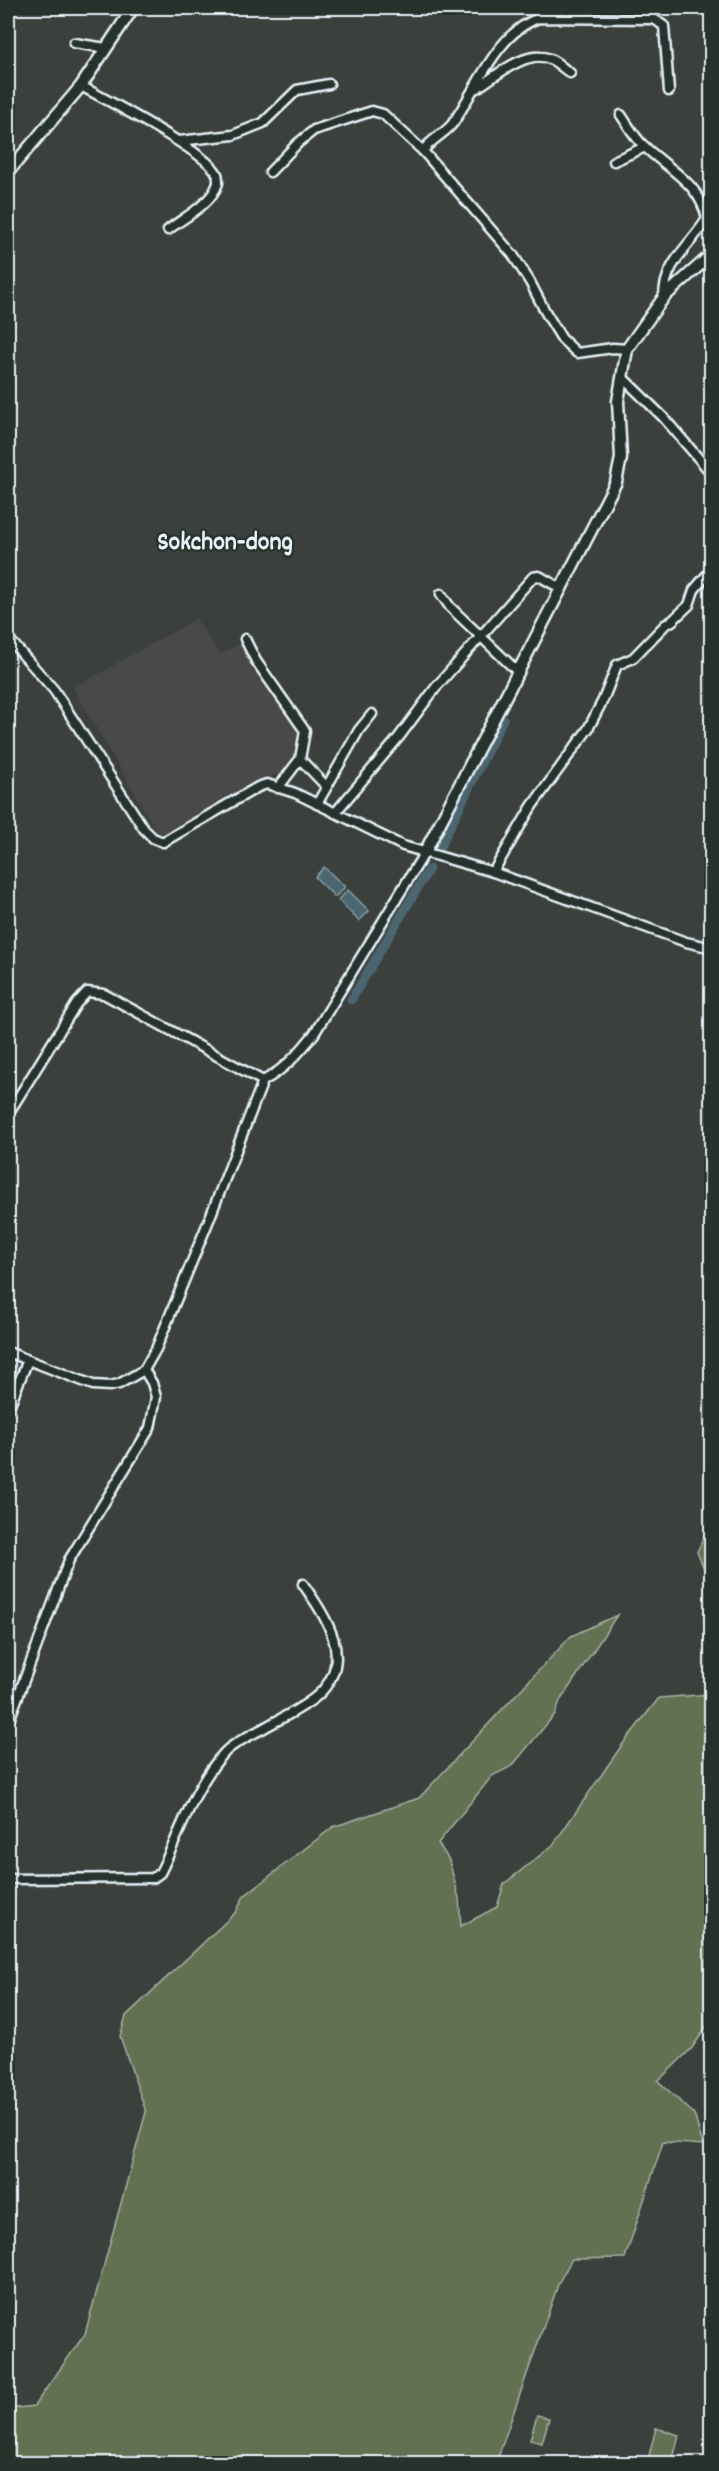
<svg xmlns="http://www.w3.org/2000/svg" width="719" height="2471" viewBox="0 0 719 2471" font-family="Dekko,sans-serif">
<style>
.built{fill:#4a4a48}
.green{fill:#637152;stroke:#a6b1a5;stroke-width:1.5}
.water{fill:#4c6671;stroke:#8a9ea7;stroke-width:1.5}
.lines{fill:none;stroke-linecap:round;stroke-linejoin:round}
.canal{stroke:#4c6671;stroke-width:9}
.minor-casing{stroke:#e8f1f8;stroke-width:13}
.tertiary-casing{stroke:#e8f1f8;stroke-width:15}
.minor{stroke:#26332d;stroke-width:8}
.tertiary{stroke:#26332d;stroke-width:10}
.labels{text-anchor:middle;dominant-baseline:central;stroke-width:4.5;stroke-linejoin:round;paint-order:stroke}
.quarter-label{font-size:26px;font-weight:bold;fill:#e8f1f8;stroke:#26332d}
</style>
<rect width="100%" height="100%" fill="#3b403d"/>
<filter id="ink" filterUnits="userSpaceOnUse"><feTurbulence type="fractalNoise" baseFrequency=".0167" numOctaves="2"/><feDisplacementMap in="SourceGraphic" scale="12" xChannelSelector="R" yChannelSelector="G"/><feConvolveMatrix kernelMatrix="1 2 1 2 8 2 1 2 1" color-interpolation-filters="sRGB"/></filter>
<g filter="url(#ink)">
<path class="built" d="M196 619 220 654 241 643 257 671 296 729 297 743 289 767 164 835 158 833 73 688Z"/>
<g class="green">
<path d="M711 1522V1585L697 1552Z"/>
<path d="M617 1615 560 1701 555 1714 512 1766 492 1776 438 1843 449 1860 459 1898 461 1926 497 1907 504 1884 553 1845 622 1745 659 1698 711 1694 712 1958 706 1975 711 1981V2020L692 2048 658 2081 694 2114 703 2145 663 2142 625 2258 572 2259 559 2282 496 2463H8V2409L34 2406 85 2334 146 2112 120 2036 126 2016 236 1912 244 1896 333 1827 419 1798 571 1636Z"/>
<path d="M537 2415 549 2418 542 2443 530 2440Z"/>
<path d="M656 2428 679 2435 672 2463H647Z"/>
</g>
<g class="water">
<path d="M324 867 345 887 335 897 315 877Z"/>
<path d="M348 890 369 911 359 921 338 900Z"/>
</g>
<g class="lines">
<g class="canal">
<path d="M438 851 503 719"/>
<path d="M351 1000 429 869"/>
<path d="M8 1380 13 1367"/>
</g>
<defs>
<g id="minor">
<path d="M74 43 106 48"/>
<path d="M81 86C105 99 210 154 217 174 218 176 218 181 218 183 211 205 184 217 168 230"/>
<path d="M477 88C496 76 526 49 550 59 557 62 563 68 570 73"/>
<path d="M621 115C628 125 635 138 644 146 669 170 700 183 707 219 690 246 664 263 664 297"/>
<path d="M179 141 233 135 263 123 297 90 329 84"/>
<path d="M614 161 645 147"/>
<path d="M270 172 298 143 314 130 372 111 383 114 423 151"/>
<path d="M627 349 613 348 577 353 562 339 546 313 530 282 513 255 423 151C431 139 445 134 453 123 477 88 497 32 539 18L654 19 664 26 669 91"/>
<path d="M622 377 663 417 712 474"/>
<path d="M441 594 450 607 519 673"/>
<path d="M8 638 54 690 144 829 153 838 163 842 258 787 267 784 295 793 403 846 493 872 686 942 712 948"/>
<path d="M245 639 256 661 305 731 300 759 326 786"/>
<path d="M278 788 300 759"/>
<path d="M317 804 359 730 372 714"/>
<path d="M335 813 399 737 437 686 533 577 539 576 562 589"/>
<path d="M493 872 532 806 588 729 603 700 617 665 633 658 665 625 672 621 689 605 694 590 712 569"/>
<path d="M8 1114 77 1003 87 992 104 994 263 1081"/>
<path d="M8 1352 28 1360"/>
<path d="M8 1409 28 1360 93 1385 110 1386 119 1384 144 1370 156 1349 209 1220 263 1081C285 1069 299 1053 314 1034L425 852"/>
<path d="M8 1723 69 1560 150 1428 156 1397 152 1383 144 1370"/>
<path d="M8 1879 153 1878 160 1873C180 1834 194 1785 225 1752 235 1742 251 1735 264 1728 281 1718 304 1708 319 1694 355 1659 326 1617 303 1584"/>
</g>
<g id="tertiary">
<path d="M8 172 81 86 133 8"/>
<path d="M425 852 616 482 621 458 618 401 627 349 664 297 712 254"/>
</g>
</defs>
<use href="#minor" class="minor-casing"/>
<use href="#tertiary" class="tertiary-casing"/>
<use href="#minor" class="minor"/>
<use href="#tertiary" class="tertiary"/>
</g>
</g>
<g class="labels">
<g class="quarter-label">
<text x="225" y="543">Sokchon-dong</text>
</g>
</g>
<rect width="719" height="2471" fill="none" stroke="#26332d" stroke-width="30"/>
<rect x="15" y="15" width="689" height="2441" fill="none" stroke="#e8f1f8" stroke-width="2" filter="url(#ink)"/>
</svg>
